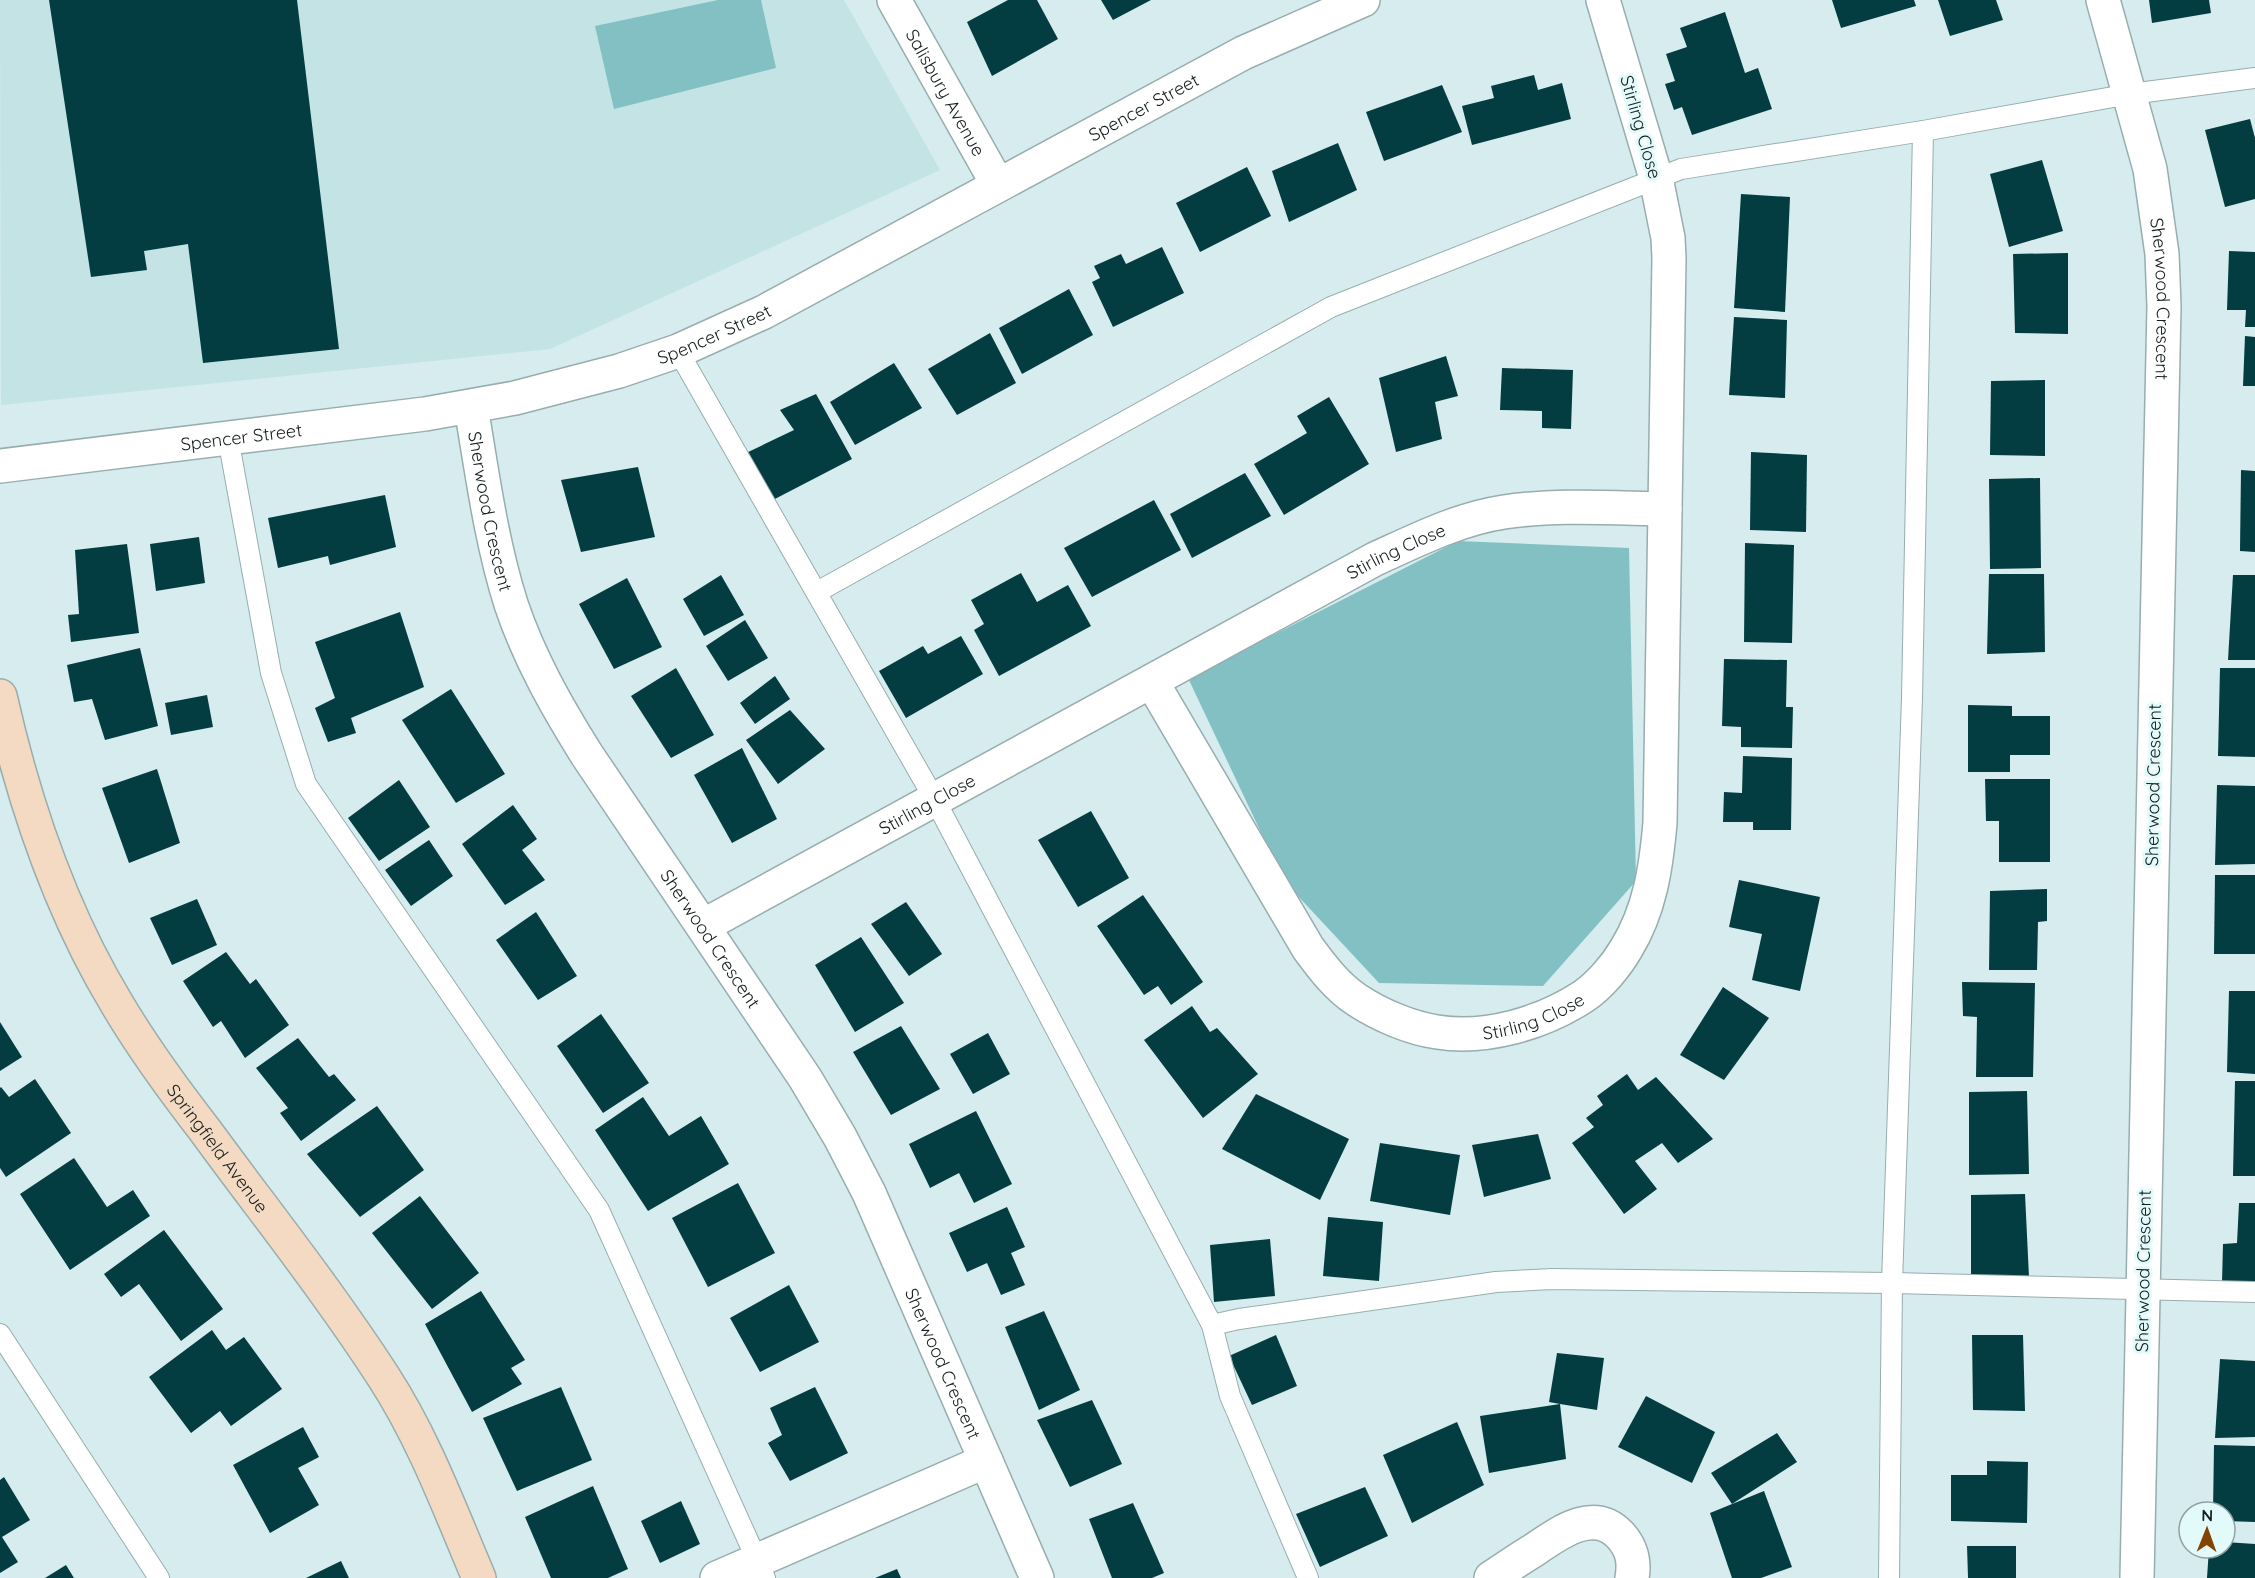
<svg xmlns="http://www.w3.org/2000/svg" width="2255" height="1578" viewBox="0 0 2255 1578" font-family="Quicksand,sans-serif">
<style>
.built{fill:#c3e3e5}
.green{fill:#83c0c4}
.building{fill:#033d41}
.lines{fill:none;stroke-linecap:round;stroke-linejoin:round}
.lane-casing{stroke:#98adae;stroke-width:22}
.street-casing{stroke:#98adae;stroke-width:36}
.secondary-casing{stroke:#98adae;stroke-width:36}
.lane{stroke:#fff;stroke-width:20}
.street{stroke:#fff;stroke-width:33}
.secondary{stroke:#f4dac2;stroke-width:33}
.labels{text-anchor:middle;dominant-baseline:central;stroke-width:6;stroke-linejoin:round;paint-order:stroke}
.street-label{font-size:18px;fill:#151d1d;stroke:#e3fafb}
</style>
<rect width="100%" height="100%" fill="#d6ecee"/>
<path class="built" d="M0 0H844L940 170 550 349 1 405Z"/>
<g class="green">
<path d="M718 0H761L776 68 614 109 595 26Z"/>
<path d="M1458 541 1629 548 1636 881 1543 986 1379 983 1284 881 1188 678Z"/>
</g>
<g class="building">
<path d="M49 0H297L339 349 203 363 188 244 144 251 147 270 91 277Z"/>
<path d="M1008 0H1037L1058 39 992 76 967 22Z"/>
<path d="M1101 0H1151L1113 20Z"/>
<path d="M1832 0H1914L1916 6 1841 28Z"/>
<path d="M1938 0H1996L2003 20 1950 36Z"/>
<path d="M2149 0H2209L2211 13 2152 23Z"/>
<path d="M1725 12 1745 73 1758 68 1772 109 1692 135 1682 107 1674 110 1665 84 1675 81 1666 54 1687 47 1680 28Z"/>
<path d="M1534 75 1538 90 1562 83 1571 119 1472 145 1462 106 1494 98 1491 86Z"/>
<path d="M1442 85 1462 132 1384 161 1366 112Z"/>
<path d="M2250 119 2255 138V199L2225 207 2205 130Z"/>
<path d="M1338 143 1357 190 1289 222 1272 171Z"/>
<path d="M2042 160 2063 231 2009 247 1990 174Z"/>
<path d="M1247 167 1271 216 1200 252 1176 203Z"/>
<path d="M1741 194 1790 197 1785 312 1734 308Z"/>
<path d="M1162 247 1184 293 1113 327 1092 282 1100 278 1094 266 1121 254 1126 264Z"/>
<path d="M2229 251 2255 252V327H2245L2246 310H2227Z"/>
<path d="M2068 253V334L2015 333 2013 254Z"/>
<path d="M1069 289 1093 335 1022 374 999 328Z"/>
<path d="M1734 317 1787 320 1785 398 1729 395Z"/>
<path d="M990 333 1016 383 957 415 928 369Z"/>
<path d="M2245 336 2255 337V386H2243Z"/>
<path d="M1446 356 1458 396 1435 402 1442 439 1396 452 1379 378Z"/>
<path d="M894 363 922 408 855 445 830 402Z"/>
<path d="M1502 368 1573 370 1571 429 1542 428V411L1500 410Z"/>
<path d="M2045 380V456L1990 455 1991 381Z"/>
<path d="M816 394 852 459 771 501 744 454 794 430 780 410Z"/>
<path d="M1329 397 1369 464 1284 515 1254 464 1307 433 1297 416Z"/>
<path d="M1751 452 1807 455 1806 532 1750 530Z"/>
<path d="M638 467 655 537 581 552 561 480Z"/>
<path d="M2241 470 2255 471V552L2240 551Z"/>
<path d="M1245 473 1271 516 1192 558 1170 514Z"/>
<path d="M2040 478 2041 568 1990 569 1989 479Z"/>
<path d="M385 495 396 547 330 565 328 556 278 568 268 518Z"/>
<path d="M1154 500 1181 550 1092 597 1064 548Z"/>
<path d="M199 537 205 583 156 591 150 544Z"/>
<path d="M1745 543 1794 545 1792 643 1744 642Z"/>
<path d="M127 544 139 633 71 642 68 615 79 614 75 550Z"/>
<path d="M1021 573 1037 602 1068 585 1091 626 999 676 974 630 984 624 971 600Z"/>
<path d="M1989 574H2044L2045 652 1987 654Z"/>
<path d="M721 575 744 615 704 636 683 599Z"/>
<path d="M2233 575H2255V660H2228Z"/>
<path d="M627 578 662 647 614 669 579 604Z"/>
<path d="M400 612 424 687 351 718 356 733 328 742 315 708 335 698 315 642Z"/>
<path d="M745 620 768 658 728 681 706 646Z"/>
<path d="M961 636 983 674 906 718 879 671 923 646 928 654Z"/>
<path d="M140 648 158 726 105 740 92 699 74 702 67 665Z"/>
<path d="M1724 659 1787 660 1786 707H1793L1792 748 1741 747V727L1722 726Z"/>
<path d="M676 668 714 735 671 758 631 696Z"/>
<path d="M2220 668H2255V757L2218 756Z"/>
<path d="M775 676 790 699 755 724 740 703Z"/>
<path d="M451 689 505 774 456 803 402 720Z"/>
<path d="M207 695 213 727 171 735 165 703Z"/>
<path d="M1968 705 2012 706V716H2050V755H2010V772H1968Z"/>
<path d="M790 710 825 749 778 784 746 740Z"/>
<path d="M742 748 777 819 732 843 694 775Z"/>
<path d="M1743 756 1792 758 1791 830H1753V822H1723L1724 792 1742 793Z"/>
<path d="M157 769 180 843 129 863 102 788Z"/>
<path d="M1985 779H2050V862H1999V821H1986Z"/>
<path d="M399 780 430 827 379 861 348 818Z"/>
<path d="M2217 785 2255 786V864L2215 865Z"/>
<path d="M513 805 537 839 522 850 545 880 505 905 462 844Z"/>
<path d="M1091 811 1129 878 1078 907 1038 840Z"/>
<path d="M429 840 453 876 411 906 385 870Z"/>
<path d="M2215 875H2255V954H2214Z"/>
<path d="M1739 880 1820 897 1800 991 1752 980 1762 934 1729 927Z"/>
<path d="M2047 889V921L2038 922 2037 970H1989L1990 891Z"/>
<path d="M1143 895 1203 982 1171 1005 1158 986 1144 995 1097 926Z"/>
<path d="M197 899 217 945 172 965 150 918Z"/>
<path d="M906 902 942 954 909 976 871 924Z"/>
<path d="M536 912 577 976 538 1000 496 940Z"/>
<path d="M861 937 904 1003 855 1032 815 965Z"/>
<path d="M226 952 250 984 256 979 289 1025 245 1058 221 1021 213 1027 183 981Z"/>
<path d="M1962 982 2035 983 2033 1077H1976L1977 1017 1963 1016Z"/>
<path d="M1723 987 1769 1018 1724 1080 1680 1055Z"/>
<path d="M2229 991H2255V1074L2227 1072Z"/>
<path d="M1192 1006 1210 1032 1217 1028 1258 1074 1203 1118 1144 1040Z"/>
<path d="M601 1014 649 1083 603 1113 557 1046Z"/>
<path d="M0 1022 22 1057 0 1071Z"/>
<path d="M901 1026 940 1089 891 1115 853 1052Z"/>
<path d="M988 1033 1010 1074 973 1094 950 1054Z"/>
<path d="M298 1038 329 1077 334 1074 356 1100 301 1141 280 1113 288 1108 256 1068Z"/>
<path d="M1627 1074 1638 1090 1656 1077 1713 1139 1678 1163 1662 1143 1635 1161 1657 1189 1624 1214 1572 1143 1594 1127 1586 1118 1603 1105 1597 1096Z"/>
<path d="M35 1079 71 1133 6 1177 0 1168V1088L1 1087 9 1097Z"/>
<path d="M2235 1081H2255V1176H2233Z"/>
<path d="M2027 1091 2029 1174 1969 1175V1092Z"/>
<path d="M1256 1094 1349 1139 1320 1200 1222 1149Z"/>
<path d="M643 1097 669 1136 701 1116 729 1164 648 1211 595 1130Z"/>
<path d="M377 1106 424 1170 360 1217 307 1154Z"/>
<path d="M976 1111 1012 1184 974 1203 959 1173 930 1188 909 1144Z"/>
<path d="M1538 1134 1551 1179 1484 1197 1472 1145Z"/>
<path d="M1380 1143 1460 1155 1450 1215 1370 1201Z"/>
<path d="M74 1158 107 1207 133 1190 150 1216 70 1270 20 1194Z"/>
<path d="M738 1183 775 1253 708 1287 672 1218Z"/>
<path d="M2025 1194 2029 1277H1971V1195Z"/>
<path d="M420 1196 479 1273 432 1309 372 1233Z"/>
<path d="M2239 1203H2255V1282L2222 1283 2223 1244 2237 1243Z"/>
<path d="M1007 1207 1025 1247 1011 1253 1025 1285 1001 1295 987 1263 967 1272 949 1233Z"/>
<path d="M1328 1217 1383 1222 1379 1281 1323 1276Z"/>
<path d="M164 1230 223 1309 181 1341 139 1284 121 1297 104 1274Z"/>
<path d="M1270 1239 1275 1296 1214 1302 1210 1245Z"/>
<path d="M789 1285 819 1342 760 1372 730 1318Z"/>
<path d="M481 1291 525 1360 511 1368 522 1384 472 1412 425 1324Z"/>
<path d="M1044 1311 1080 1390 1039 1410 1005 1327Z"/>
<path d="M212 1330 226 1350 244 1337 282 1389 231 1426 220 1411 191 1433 149 1377Z"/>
<path d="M1276 1335 1297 1386 1252 1405 1229 1356Z"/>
<path d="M1972 1335H2023L2025 1411 1973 1410Z"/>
<path d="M1557 1353 1604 1358 1597 1410 1560 1404 1566 1459 1489 1473 1480 1416 1560 1404 1549 1402Z"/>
<path d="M2220 1359 2255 1361V1437L2215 1438Z"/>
<path d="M561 1387 592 1460 517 1491 483 1418Z"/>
<path d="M815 1387 848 1453 790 1481 768 1443 782 1435 770 1408Z"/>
<path d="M1646 1396 1715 1432 1692 1483 1618 1447Z"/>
<path d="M1092 1400 1122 1464 1070 1487 1037 1420Z"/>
<path d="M1457 1422 1484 1485 1412 1523 1383 1455Z"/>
<path d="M303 1427 319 1457 298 1468 319 1505 270 1533 233 1465Z"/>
<path d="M1777 1433 1797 1462 1732 1504 1711 1473Z"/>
<path d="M2214 1445 2255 1446V1522L2225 1521V1512H2213Z"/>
<path d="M1987 1461 2028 1462 2027 1523 1951 1521V1475H1987Z"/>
<path d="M4 1477 30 1520 2 1537 18 1562 0 1573V1480Z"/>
<path d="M593 1486 628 1569 608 1578H551L525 1517Z"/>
<path d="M1365 1487 1388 1536 1320 1567 1296 1514Z"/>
<path d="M1764 1491 1792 1567 1761 1578H1732L1710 1513Z"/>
<path d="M681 1501 700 1544 660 1563 641 1521Z"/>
<path d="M1133 1503 1164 1573 1152 1578H1112L1089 1519Z"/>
<path d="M2225 1542 2255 1544V1578H2207L2209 1548H2225Z"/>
<path d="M1967 1546H2016V1578H1968Z"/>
<path d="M341 1561 349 1578H306Z"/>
<path d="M66 1565 74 1578H45Z"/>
<path d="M897 1569 901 1578H875Z"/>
</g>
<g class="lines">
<defs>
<g id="lane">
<path d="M678 351 935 800 1212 1325 1230 1396 1308 1578"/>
<path d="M228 438 271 673 306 784 599 1210 765 1578"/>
<path d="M817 592 1331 307 1681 169 1923 131 2130 94 2255 78"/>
<path d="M1212 1325 1239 1319 1496 1282 1551 1279 1892 1283 2255 1292"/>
<path d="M0 1334 159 1578"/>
<path d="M1889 1578 1892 1283 1912 698 1923 131"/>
</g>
<g id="street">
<path id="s1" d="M894 0 998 185"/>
<path id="s2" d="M2103 0 2150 169 2162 254 2164 306 2137 1578"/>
<path id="s3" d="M471 407C482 472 491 541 511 604 529 658 557 707 587 755L805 1078 840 1137 869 1193 1037 1578"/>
<path id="s4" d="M0 466 425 414 515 398 619 371 678 351 764 312 1243 53 1363 0"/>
<path id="s5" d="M1152 682 1308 948C1322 967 1337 987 1357 1000 1380 1015 1410 1028 1437 1032 1486 1040 1543 1023 1584 996 1600 985 1616 966 1626 949 1650 910 1656 868 1660 823L1669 258 1668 238 1656 178 1603 0"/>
<path id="s6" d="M703 926 1375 559C1417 540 1458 519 1504 512 1557 504 1612 508 1665 509"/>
<path d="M717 1578 986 1461"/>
<path d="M1491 1578C1505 1569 1519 1559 1534 1550 1559 1533 1593 1507 1620 1535 1632 1548 1635 1561 1632 1578"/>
</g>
<g id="secondary">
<path id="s7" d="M0 696C24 803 60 910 117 1004 143 1048 173 1089 204 1129 264 1211 328 1291 383 1376 424 1439 450 1510 479 1578"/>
</g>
</defs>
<use href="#lane" class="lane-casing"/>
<use href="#street" class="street-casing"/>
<use href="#secondary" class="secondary-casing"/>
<use href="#lane" class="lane"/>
<use href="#street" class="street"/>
<use href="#secondary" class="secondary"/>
</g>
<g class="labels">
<g class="street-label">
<text stroke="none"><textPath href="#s1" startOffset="106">Salisbury Avenue</textPath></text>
<text stroke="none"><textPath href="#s4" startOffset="1215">Spencer Street</textPath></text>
<text transform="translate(1641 127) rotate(74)">Stirling Close</text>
<text stroke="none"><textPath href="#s2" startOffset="306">Sherwood Crescent</textPath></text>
<text stroke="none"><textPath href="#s4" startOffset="729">Spencer Street</textPath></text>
<text stroke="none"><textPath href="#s4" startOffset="243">Spencer Street</textPath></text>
<text stroke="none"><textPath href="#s3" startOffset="106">Sherwood Crescent</textPath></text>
<text stroke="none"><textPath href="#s6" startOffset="788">Stirling Close</textPath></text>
<text transform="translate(2153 785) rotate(-89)">Sherwood Crescent</text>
<text stroke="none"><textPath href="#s6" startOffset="255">Stirling Close</textPath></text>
<text stroke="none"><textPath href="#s3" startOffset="592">Sherwood Crescent</textPath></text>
<text stroke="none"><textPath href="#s5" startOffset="566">Stirling Close</textPath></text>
<text stroke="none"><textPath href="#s7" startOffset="507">Springfield Avenue</textPath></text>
<text transform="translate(2143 1271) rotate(-89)">Sherwood Crescent</text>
<text stroke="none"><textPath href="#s3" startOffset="1078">Sherwood Crescent</textPath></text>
</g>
</g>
<g transform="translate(2207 1530) rotate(1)"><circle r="28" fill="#e3fafb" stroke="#91a2a2" stroke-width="1.5"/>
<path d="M0-4.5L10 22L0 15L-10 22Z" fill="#824402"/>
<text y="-9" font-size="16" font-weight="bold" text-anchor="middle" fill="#151d1d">N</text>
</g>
</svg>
